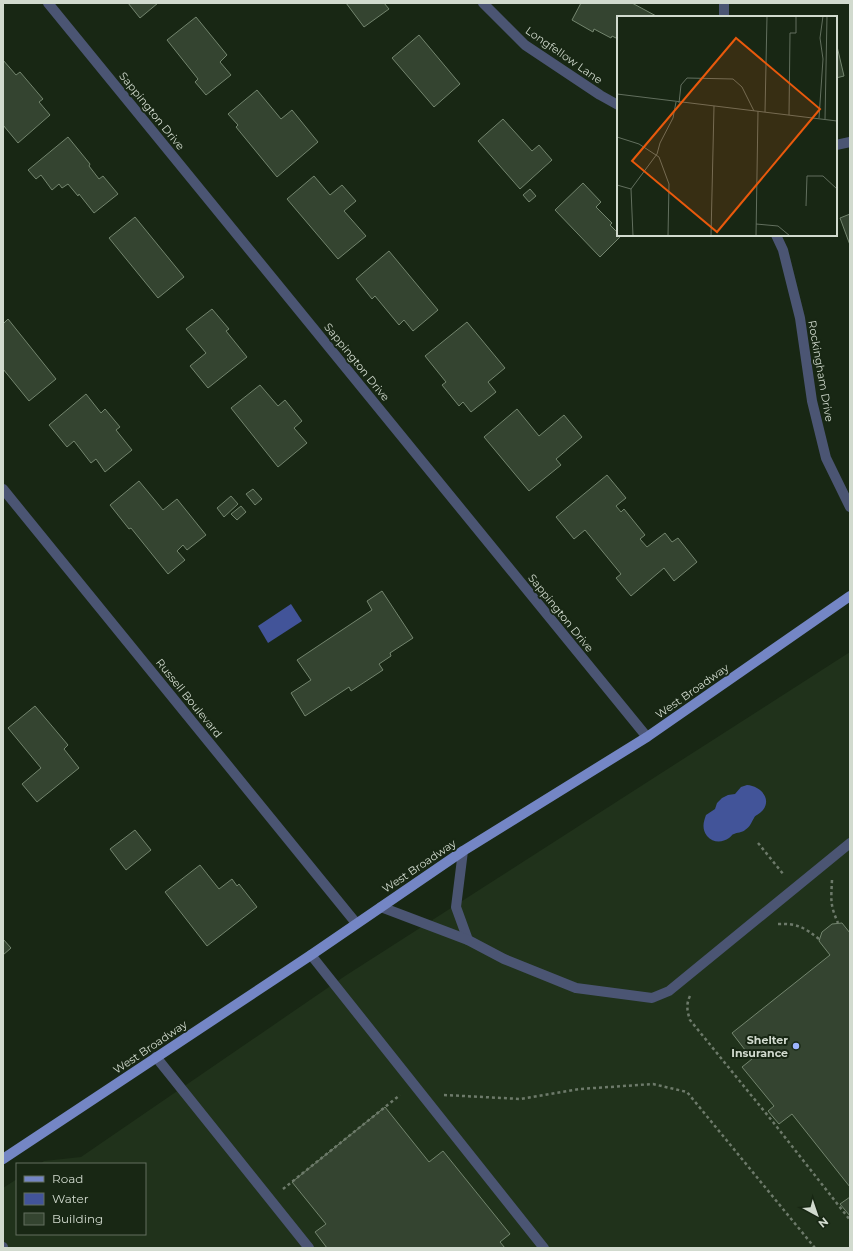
<svg xmlns="http://www.w3.org/2000/svg" width="853" height="1251" viewBox="0 0 853 1251" font-family="Montserrat,sans-serif">
<style>
.built{fill:#20321b}
.water{fill:#425499}
.building{fill:#344430;stroke:#73856e}
.lines{fill:none;stroke-linecap:round;stroke-linejoin:round}
.path{stroke:#6d7a6a;stroke-width:2.5;stroke-dasharray:3 3;stroke-linecap:butt}
.lane{stroke:#4b5573;stroke-width:10}
.street{stroke:#4b5573;stroke-width:10}
.primary{stroke:#7486c5;stroke-width:10}
.poi-dot{fill:#9db4fd;stroke:#182714;stroke-width:1.5}
.labels{text-anchor:middle;dominant-baseline:central;stroke-width:4;stroke-linejoin:round;paint-order:stroke}
.street-label{font-size:11px;fill:#d1dace;stroke:#182714}
.poi-label{font-size:11px;font-weight:bold;fill:#d1dace;stroke:#182714;text-anchor:end}
.inset-road{fill:none;stroke:#626f5e;stroke-width:1}
.view{fill:#e8590c;fill-opacity:0.15;stroke:#e8590c;stroke-width:2}
.inset-edge{fill:none;stroke:#d1dace;stroke-width:2}
</style>
<rect width="100%" height="100%" fill="#182714"/>
<path class="built" d="M850 652V1248H3V1188L17 1179V1234H145V1164H40L44 1161 81 1157 345 976Z"/>
<g class="water">
<path d="M291 604 302 621 268 643 258 626Z"/>
<path d="M747 785C760 786 772 798 763 810 760 814 755 815 754 818 751 823 750 827 745 830 742 833 737 832 734 834 732 834 731 837 729 838 722 843 713 843 707 836 702 829 703 823 706 815L715 809 717 803 722 798 728 795 735 794 741 787Z"/>
</g>
<g class="building">
<path d="M128 3H158L140 18Z"/>
<path d="M346 3H384L389 9 364 27Z"/>
<path d="M581 3H632L658 17H618V39L612 36 611 38 594 29 593 32 572 20Z"/>
<path d="M196 17 227 55 220 62 231 75 206 95 195 82 198 79 167 40Z"/>
<path d="M419 35 460 84 434 107 392 58Z"/>
<path d="M836 42 844 76 836 78Z"/>
<path d="M3 60 16 75 20 72 43 99 39 102 50 115 18 143 3 125Z"/>
<path d="M257 90 281 119 292 110 318 142 277 177 236 127 238 125 228 114Z"/>
<path d="M503 119 532 151 539 145 552 160 520 189 478 141Z"/>
<path d="M68 137 90 164 89 166 99 179 103 176 118 194 94 213 79 194 78 196 68 184 62 188 59 184 52 190 41 175 36 179 28 170Z"/>
<path d="M314 176 330 195 342 185 356 201 344 211 366 236 338 259 287 199Z"/>
<path d="M583 183 601 202 596 207 612 223 610 225 618 233V235L621 236 600 257 555 210Z"/>
<path d="M530 189 536 196 529 202 523 195Z"/>
<path d="M850 214V245L840 218Z"/>
<path d="M135 217 184 277 158 298 109 238Z"/>
<path d="M389 251 438 310 413 331 404 320 399 325 375 296 372 299 356 279Z"/>
<path d="M212 309 229 329 226 331 247 357 208 388 190 366 206 353 186 329Z"/>
<path d="M8 319 56 379 29 401 3 369V324Z"/>
<path d="M467 322 505 368 488 382 496 392 471 412 463 402 459 406 442 385 446 382 425 356Z"/>
<path d="M260 385 278 406 285 400 302 421 294 428 307 443 278 467 231 408Z"/>
<path d="M86 394 101 413 105 409 120 427 116 430 132 450 105 472 96 459 91 463 74 441 67 447 49 425Z"/>
<path d="M517 409 539 436 564 415 582 437 556 459 561 465 529 491 484 437Z"/>
<path d="M607 475 626 498 616 506 621 512 624 509 645 535 640 539 647 547 665 533 672 542 678 538 697 562 674 581 664 568 631 596 616 578 621 574 585 530 574 539 556 517Z"/>
<path d="M139 481 163 510 177 499 206 535 187 550 183 545 177 551 185 560 168 574 131 528 129 529 110 505Z"/>
<path d="M253 489 262 499 255 505 246 494Z"/>
<path d="M231 496 238 504 224 517 217 508Z"/>
<path d="M241 506 246 512 237 520 231 514Z"/>
<path d="M382 591 413 638 390 653 391 656 379 664 383 670 351 691 349 687 305 716 291 693 311 680 297 660 372 610 367 601Z"/>
<path d="M35 706 68 745 64 749 79 768 37 802 22 784 41 768 8 728Z"/>
<path d="M135 830 151 850 126 870 110 849Z"/>
<path d="M200 865 219 889 232 879 237 886 239 884 257 907 207 946 165 892Z"/>
<path d="M842 923 850 933V1187L792 1114 779 1124 768 1111 774 1106 742 1067 752 1059 732 1033 830 955 819 941 822 932 832 924Z"/>
<path d="M3 939 11 948 3 955Z"/>
<path d="M385 1107 429 1162 443 1151 510 1234 500 1242 505 1248H327L315 1232 326 1224 292 1182Z"/>
<path d="M850 1197V1216L840 1204Z"/>
</g>
<g class="lines">
<g class="path">
<path d="M758 843 784 875"/>
<path d="M832 880C831 900 830 905 838 923"/>
<path d="M778 924C797 923 805 928 819 939"/>
<path d="M690 996C686 1004 687 1011 690 1020L773 1122 850 1220"/>
<path d="M444 1095 521 1099 580 1089 653 1084 687 1092 815 1248"/>
<path d="M283 1189 400 1095"/>
</g>
<g class="lane">
<path d="M463 851 456 907 468 940"/>
<path d="M381 907 468 940 504 959 576 988 652 998 669 991 850 843"/>
<path d="M311 955 544 1248"/>
<path d="M156 1057 309 1248"/>
<path d="M3 1247V1248"/>
</g>
<g class="street">
<path d="M48 3 647 737"/>
<path d="M483 3 525 45 600 95 618 105"/>
<path d="M724 17V3"/>
<path d="M836 145 850 142"/>
<path d="M776 235 783 250 800 318 812 401 826 458 850 507"/>
<path d="M3 489 356 923"/>
</g>
<path class="primary" d="M3 1159 311 955 463 851 647 737 850 596"/>
</g>
<circle class="poi-dot" cx="796" cy="1046" r="4"/>
<g class="labels">
<g class="street-label">
<text transform="translate(564 55) rotate(35)">Longfellow Lane</text>
<text transform="translate(152 111) rotate(51)">Sappington Drive</text>
<text transform="translate(357 362) rotate(51)">Sappington Drive</text>
<text transform="translate(821 371) rotate(80)">Rockingham Drive</text>
<text transform="translate(561 613) rotate(51)">Sappington Drive</text>
<text transform="translate(692 691) rotate(-35)">West Broadway</text>
<text transform="translate(189 698) rotate(51)">Russell Boulevard</text>
<text transform="translate(419 866) rotate(-34)">West Broadway</text>
<text transform="translate(150 1047) rotate(-34)">West Broadway</text>
</g>
<g class="poi-label">
<text x="788" y="1040">Shelter<tspan x="788" dy="13">Insurance</tspan></text>
</g>
</g>
<g transform="translate(617 16)">
<rect width="220" height="220" fill="#182714"/>
<path class="inset-road" d="M0 78 220 105M62 87 64 69 70 62 116 63 125 71 137 95M148 96 150 0M172 99 173 17H179V0M202 102 206 43 203 22 206 0M208 103 210 0M0 121 22 128 42 141 52 168 51 220M0 169 14 173M189 190 190 160H206L220 173M139 208 161 210 173 220M16 220 14 173 40 138 43 127 56 102 59 86M94 220 97 90M139 220 141 95"/>
<path class="view" d="M119 22 203 93 100 216 15 145Z"/>
<rect width="220" height="220" class="inset-edge"/>
</g>
<rect width="853" height="1251" fill="none" stroke="#d1dace" stroke-width="8"/>
<rect x="16" y="1163" width="130" height="72" fill="#182714" stroke="#626f5e"/>
<rect x="24" y="1176" width="20" height="6" fill="#7486c5" stroke="#626f5e"/>
<text x="52" y="1183" font-size="12" fill="#d1dace">Road</text>
<rect x="24" y="1193" width="20" height="12" fill="#425499" stroke="#626f5e"/>
<text x="52" y="1203" font-size="12" fill="#d1dace">Water</text>
<rect x="24" y="1213" width="20" height="12" fill="#344430" stroke="#626f5e"/>
<text x="52" y="1223" font-size="12" fill="#d1dace">Building</text>
<g transform="translate(817 1215) rotate(140)" stroke="#182714" stroke-width="3" paint-order="stroke">
<path d="M0-3L7 15L0 10L-7 15Z" fill="#d1dace"/>
<text y="-6" font-size="11" font-weight="bold" text-anchor="middle" fill="#d1dace">N</text>
</g>
</svg>
